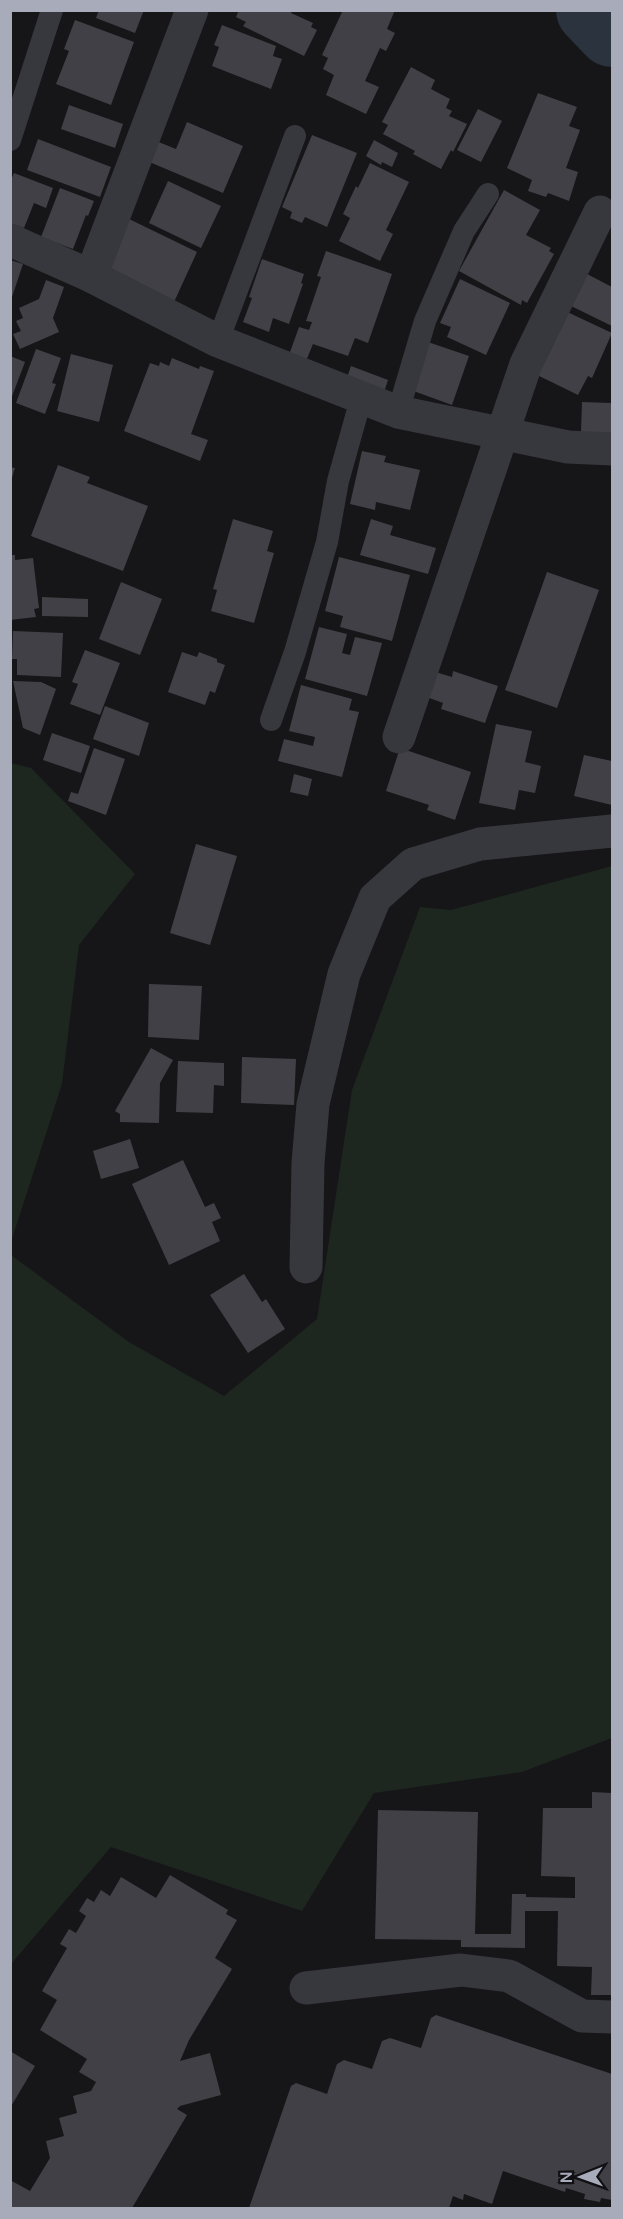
<svg xmlns="http://www.w3.org/2000/svg" width="623" height="2219" viewBox="0 0 623 2219" font-family="Manrope,sans-serif">
<style>
.green{fill:#1d271f}
.lines{fill:none;stroke-linecap:round;stroke-linejoin:round}
.river{stroke:#2b343e;stroke-width:70}
.building{fill:#404046}
.lane{stroke:#37373e;stroke-width:22}
.street{stroke:#37373e;stroke-width:33}
</style>
<rect width="100%" height="100%" fill="#161618"/>
<g class="green">
<path d="M11 763 31 768 135 874 79 945 62 1084 11 1242Z"/>
<path d="M612 866V1738L522 1772 374 1793 302 1911 111 1847 11 1964V1255L129 1342 224 1396 317 1319 352 1090 420 907 451 910Z"/>
</g>
<g class="lines">
<path class="river" d="M591 10 612 32"/>
</g>
<g class="building">
<path d="M99 10H144L135 33 96 18Z"/>
<path d="M239 10H292L291 13 313 23 311 27 317 30 304 56 243 26 246 22 236 17Z"/>
<path d="M343 10H395L387 29 395 33 386 51 380 48 365 81 379 87 366 114 326 95 334 75 323 69 328 58 322 55Z"/>
<path d="M75 20 134 42 111 105 56 84 69 51 64 49Z"/>
<path d="M222 25 276 46 273 56 282 59 271 89 212 66 219 47 214 45Z"/>
<path d="M411 67 435 80 431 89 450 99 446 108 452 111 449 116 467 124 453 152 451 150 441 169 413 154 415 151 383 134 388 125 382 122Z"/>
<path d="M538 93 577 107 569 126 580 130 566 168 578 172 569 201 548 193 546 197 528 191 532 180 507 168Z"/>
<path d="M69 105 123 124 115 148 61 129Z"/>
<path d="M478 109 502 121 481 162 457 150Z"/>
<path d="M187 122 243 146 223 193 147 161 156 141 176 149Z"/>
<path d="M312 135 357 153 327 227 305 217 302 223 290 218 292 212 282 207Z"/>
<path d="M38 139 111 167 100 197 27 170Z"/>
<path d="M374 140 398 153 392 167 382 162 381 165 366 156Z"/>
<path d="M370 163 409 182 386 230 393 234 380 261 339 241 350 218 343 214 356 186 358 188Z"/>
<path d="M14 173 53 188 46 208 34 203 24 228 10 223V182Z"/>
<path d="M168 181 221 206 201 248 149 223Z"/>
<path d="M60 188 94 201 88 216 86 215 73 249 41 237Z"/>
<path d="M504 190 540 210 526 235 551 248 549 251 554 254 527 303 522 300 521 305 459 271Z"/>
<path d="M127 218 197 252 174 302 103 268Z"/>
<path d="M326 251 392 274 368 343 355 338 348 356 313 344 306 361 289 355 299 327 309 330 312 322 306 321 321 277 317 276Z"/>
<path d="M262 259 304 274 301 283 303 284 289 324 273 318 269 332 243 322 252 298 249 297Z"/>
<path d="M10 260 23 264 11 300H10Z"/>
<path d="M587 274 612 287V326L571 306Z"/>
<path d="M460 279 510 303 486 355 447 337 451 327 440 323Z"/>
<path d="M46 280 64 287 53 318 59 332 20 349 13 334 21 331 16 321 23 318 19 308 39 299Z"/>
<path d="M563 310 612 333 592 378 588 376 578 395 533 373Z"/>
<path d="M425 341 469 356 452 405 408 389Z"/>
<path d="M36 349 61 358 52 383 56 384 45 414 16 403Z"/>
<path d="M71 354 113 365 99 422 57 411Z"/>
<path d="M10 356 25 362 11 399H10Z"/>
<path d="M172 358 199 369 200 366 214 371 191 434 208 440 200 461 124 431 150 363 159 366 160 362 169 366Z"/>
<path d="M351 366 388 380 384 392 347 378Z"/>
<path d="M582 402 612 403V434L581 432Z"/>
<path d="M362 451 386 456 384 462 420 470 410 510 376 502 375 510 350 504Z"/>
<path d="M58 465 90 477 87 483 148 506 123 571 31 536Z"/>
<path d="M10 467 15 468 11 481H10Z"/>
<path d="M233 519 273 531 267 551 274 553 254 623 211 611 217 590 213 589Z"/>
<path d="M371 519 393 526 390 535 436 548 428 574 360 555Z"/>
<path d="M10 555H15V560L33 558 39 608 34 609 36 617 10 620Z"/>
<path d="M339 557 410 575 392 641 340 627 343 616 325 611Z"/>
<path d="M547 572 599 590 557 708 505 690Z"/>
<path d="M121 582 162 599 140 655 99 639Z"/>
<path d="M42 597 88 599V617L42 616Z"/>
<path d="M319 627 347 634 342 653 350 655 355 637 382 643 367 696 305 679Z"/>
<path d="M13 631 63 633 61 677 17 675V659H12Z"/>
<path d="M85 650 120 663 100 715 70 704 78 684 72 682Z"/>
<path d="M182 652 197 657 199 652 217 659V662L225 665 215 693 210 691 205 705 168 692Z"/>
<path d="M432 671 452 677 453 671 498 686 485 723 441 709 443 703 424 696Z"/>
<path d="M13 681 41 682 56 689 40 735 23 728Z"/>
<path d="M301 685 352 699 349 710 359 712 342 777 278 761 284 739 313 746 315 737 289 731Z"/>
<path d="M105 706 149 723 139 756 93 739Z"/>
<path d="M496 724 532 731 525 762 541 766 535 793 519 790 515 810 479 803Z"/>
<path d="M52 733 90 746 81 773 43 760Z"/>
<path d="M94 748 125 759 106 815 68 801 71 792 78 794Z"/>
<path d="M400 748 471 772 455 820 427 810 429 805 386 791Z"/>
<path d="M584 755 612 761V805L574 796Z"/>
<path d="M294 774 312 779 308 796 290 792Z"/>
<path d="M196 844 237 856 210 945 170 933Z"/>
<path d="M149 984 202 986 199 1040 148 1037Z"/>
<path d="M151 1048 173 1060 160 1083 159 1123 120 1122V1114L115 1111Z"/>
<path d="M242 1057 296 1059 294 1105 241 1103Z"/>
<path d="M178 1061 224 1063V1086L214 1085 213 1113 176 1112Z"/>
<path d="M130 1139 139 1168 101 1179 93 1151Z"/>
<path d="M183 1160 205 1207 214 1203 221 1218 212 1222 220 1241 169 1265 132 1184Z"/>
<path d="M244 1274 262 1302 266 1299 285 1329 248 1353 210 1295Z"/>
<path d="M592 1792 612 1793V1995H591L592 1967 557 1966 558 1911H525V1948L461 1947V1940L375 1939 378 1810 478 1812 475 1934H511L512 1894H526V1897L575 1898V1877L541 1876 543 1808H592Z"/>
<path d="M170 1875 228 1910 226 1914 237 1920 215 1958 232 1969 189 2040 180 2061 210 2053 221 2095 180 2106 177 2109 187 2115 132 2208H10V2180L30 2191 50 2158 46 2141 64 2136 59 2118 77 2113 73 2096 91 2091 96 2082 79 2072 87 2059 40 2030 57 2000 42 1991 67 1948 60 1944 69 1929 76 1933 86 1916 79 1911 87 1898 94 1902 101 1890 110 1896 121 1877 156 1898Z"/>
<path d="M436 2015 612 2074V2200L601 2198 600 2202 584 2199 585 2194 566 2188 565 2192 503 2171 492 2204 464 2194 463 2200 453 2196 449 2208H249L291 2086 296 2083 327 2094 337 2064 344 2060 372 2069 382 2041 390 2038 421 2048 431 2018Z"/>
<path d="M10 2051 35 2066 10 2108Z"/>
</g>
<g class="lines">
<g class="lane">
<path d="M10 140 52 10"/>
<path d="M218 341 295 136"/>
<path d="M398 412 425 321 464 231 488 194"/>
<path d="M271 720 295 652 327 542 338 481 361 399"/>
</g>
<g class="street">
<path d="M10 240 91 276 218 341 398 412 568 447 612 449"/>
<path d="M91 276 192 10"/>
<path d="M399 737 526 364 600 212"/>
<path d="M306 1267 308 1163 313 1104 344 974 375 898 413 864 480 844 612 831"/>
<path d="M306 1988 461 1970 509 1976 582 2016 612 2017"/>
</g>
</g>
<rect width="623" height="2219" fill="none" stroke="#a7abba" stroke-width="24"/>
<g transform="translate(581 2177) rotate(269)" stroke="#111113" stroke-width="4.5" paint-order="stroke">
<path d="M0-4.5L10 22L0 15L-10 22Z" fill="#a7abba"/>
<text y="-9" font-size="16" font-weight="bold" text-anchor="middle" fill="#a7abba">N</text>
</g>
</svg>
